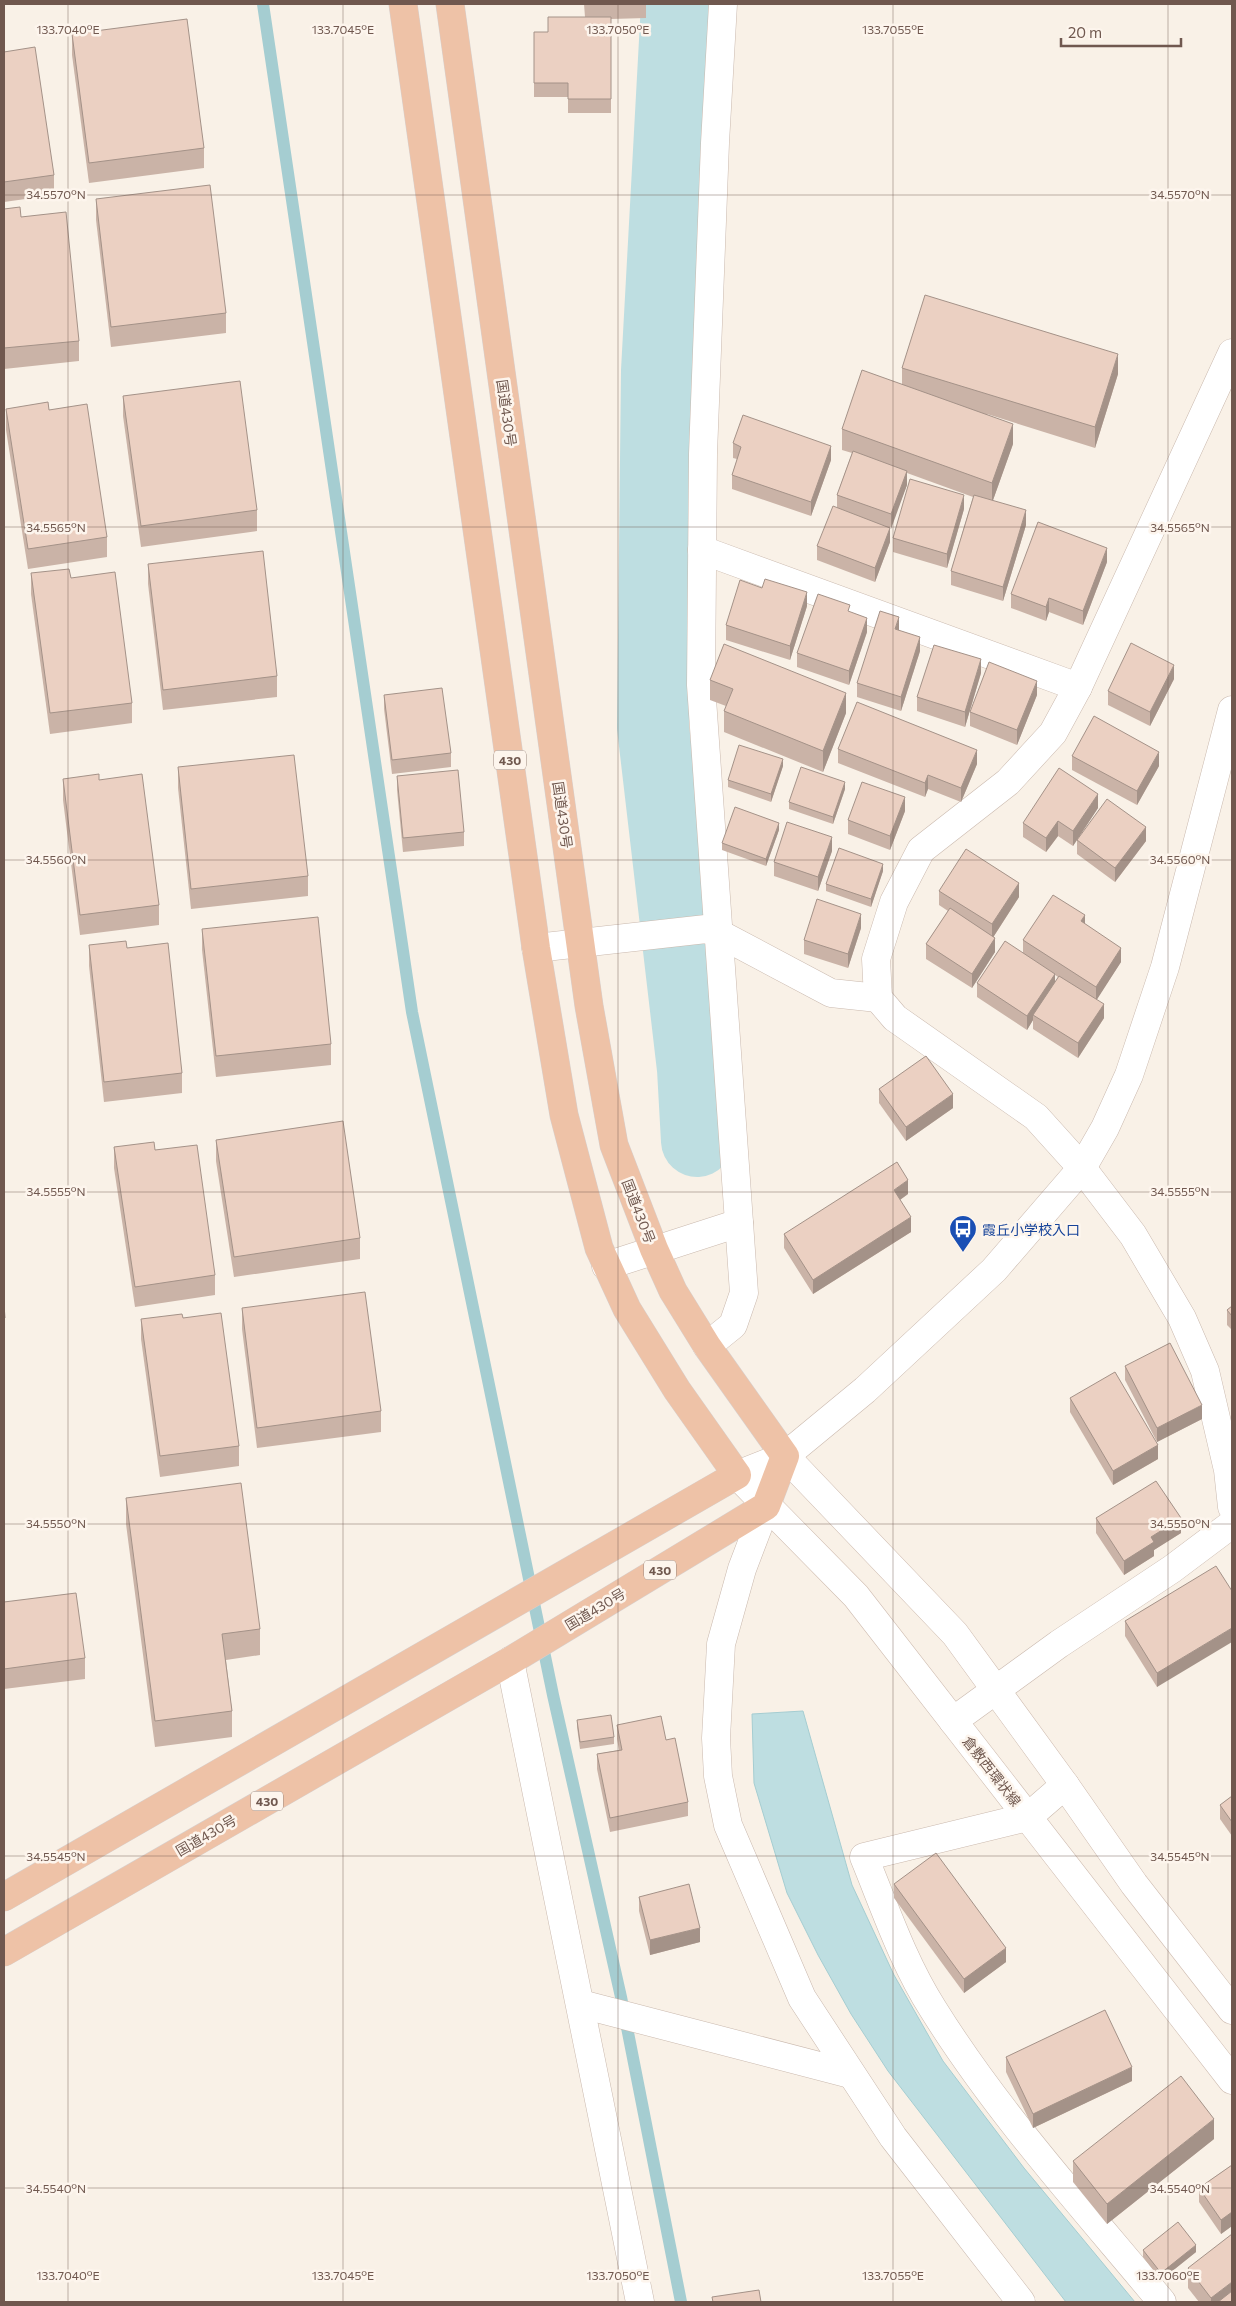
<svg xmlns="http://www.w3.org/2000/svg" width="1236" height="2306" viewBox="0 0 1236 2306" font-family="Commissioner,'Noto Sans JP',sans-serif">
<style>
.water{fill:#bedee1;stroke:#a5cdd1}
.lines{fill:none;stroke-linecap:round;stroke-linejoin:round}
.stream{stroke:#a5cdd1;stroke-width:12}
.river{stroke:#bedee1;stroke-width:72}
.minor-casing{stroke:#cab9ae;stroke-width:29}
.tertiary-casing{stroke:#cab9ae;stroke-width:29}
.secondary-casing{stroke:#cebbaf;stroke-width:29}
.trunk-casing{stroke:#d7d0ce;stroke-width:29}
.minor{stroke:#fff;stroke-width:28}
.tertiary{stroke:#fff;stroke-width:28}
.secondary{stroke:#fff;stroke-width:28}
.trunk{stroke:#eec2a7;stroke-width:28}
.wall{fill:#cab3a7;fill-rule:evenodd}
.shaded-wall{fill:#a49288}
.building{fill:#ebd0c2;stroke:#a49288}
.ticks{fill:none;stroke:#70584f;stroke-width:1;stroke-opacity:0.45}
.labels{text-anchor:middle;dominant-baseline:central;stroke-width:5;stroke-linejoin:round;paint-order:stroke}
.shield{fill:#fdf5ed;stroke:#9a877e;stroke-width:1}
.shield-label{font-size:12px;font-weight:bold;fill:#70584f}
.street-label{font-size:14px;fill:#70584f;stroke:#fdf5ed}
.transit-label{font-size:14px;fill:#164399;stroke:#fdf5ed;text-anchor:start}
.ticks-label{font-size:12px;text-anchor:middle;fill:#70584f;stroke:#fdf5ed;stroke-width:5;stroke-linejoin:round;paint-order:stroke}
</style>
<rect width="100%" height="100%" fill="#f9f1e7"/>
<path class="water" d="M803 1711 852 1885 894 1975 943 2061 1024 2168 1135 2302H1066L888 2071 851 2014 818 1955 787 1893 754 1783 752 1714Z"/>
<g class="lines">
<path class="stream" d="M263 4 412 1012 553 1695 621 1997 681 2302"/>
<path class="river" d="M677 4 657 371 653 727 693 1069 697 1141"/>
<defs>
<g id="minor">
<path d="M1232 353 1078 687 1053 733 1008 782 921 850 894 902 876 959 878 998 895 1018 1036 1117 1082 1168 1133 1235 1182 1318 1205 1371 1228 1470 1232 1507"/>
<path d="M702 550 1078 687"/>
<path d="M536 948 706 929 718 933 831 993 878 998"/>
<path d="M606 1266 739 1223"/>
<path d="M707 1346 733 1325 744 1293 701 685 703 454 715 143 723 4"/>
<path d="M510 1661 640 2302"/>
<path d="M953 1721 1059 1644 1172 1569 1232 1524"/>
<path d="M1065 1785 1028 1817 864 1857C885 1908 903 1962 933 2009 997 2112 1084 2208 1162 2302"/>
<path d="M581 2004 850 2074"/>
</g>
<g id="tertiary">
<path d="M737 1475 785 1456 865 1390 994 1270 1082 1168 1105 1128 1129 1075 1165 967 1232 710"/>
<path d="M766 1506 742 1569 721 1644 716 1738 718 1776 728 1825 802 1998 893 2137 1021 2302"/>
</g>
<g id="secondary">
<path d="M785 1456 955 1634 1065 1785 1134 1884 1232 2010"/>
<path d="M737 1475 856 1596 1232 2080"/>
</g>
<g id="trunk">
<path d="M4 1897 737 1475 677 1390 627 1309 599 1248 564 1115 536 948 403 4"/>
<path d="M4 1952 510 1661 766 1506 785 1456 707 1346 673 1291 654 1249 614 1145 589 1006 450 4"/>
</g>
</defs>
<use href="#minor" class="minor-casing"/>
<use href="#tertiary" class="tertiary-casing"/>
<use href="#secondary" class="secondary-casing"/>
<use href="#trunk" class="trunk-casing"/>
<use href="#minor" class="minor"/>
<use href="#tertiary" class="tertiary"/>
<use href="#secondary" class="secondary"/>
<use href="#trunk" class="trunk"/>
</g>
<g class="wall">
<path d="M584 4H646V18L611 19V113H568V97H534V32H548L585 17Z"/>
<path d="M72 34 204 148V168L89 183 72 55Z"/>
<path d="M4 52 54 175V195L4 202Z"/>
<path d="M96 199 226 313V333L111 347 96 220Z"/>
<path d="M4 209 79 341V361L4 369Z"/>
<path d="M902 368 1118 374 1095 448 987 414 1013 444 993 500 1026 525 1003 601 951 585V571L973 497 907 473V485L890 528V542L875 582 817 560V546L837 507V495L852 453 842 450V429L902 384Z"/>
<path d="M123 396 257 510V531L141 547 123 416Z"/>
<path d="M6 409 107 537V557L28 569 6 430Z"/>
<path d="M733 443 831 460 811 516 732 489V475L737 459 733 458Z"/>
<path d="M964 509 947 568 893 552V538Z"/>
<path d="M1107 562 1083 625 1049 612 1046 621 1011 608V594Z"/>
<path d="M148 564 277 676V697L163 710 148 584Z"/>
<path d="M31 573 71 578 132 703V723L50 734 31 594Z"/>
<path d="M807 606 790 660 726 640V625Z"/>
<path d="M850 612 867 632 849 685 797 667V653Z"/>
<path d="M899 630 920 651 901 711 857 697V683Z"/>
<path d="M981 673 965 727 917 711V697Z"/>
<path d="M1174 679 1150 726 1108 705V691Z"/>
<path d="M710 680 846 713 823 772 724 732V711L726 706 710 700Z"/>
<path d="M384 695 451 753V767L392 774 384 709Z"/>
<path d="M1037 695 1017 745 970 726V712Z"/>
<path d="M838 749 977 764 961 802 928 789 925 797 838 763Z"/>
<path d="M1072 756 1159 766 1137 805 1072 770Z"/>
<path d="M783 766 771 802 728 787V780Z"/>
<path d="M178 767 308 876V896L191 909 178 788Z"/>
<path d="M397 776 464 832V846L403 852 397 790Z"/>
<path d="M63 779 159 905V925L80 935 63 800Z"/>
<path d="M845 789 833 824 789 809V802Z"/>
<path d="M1098 808 1073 846 1058 836 1046 852 1023 837V823Z"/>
<path d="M905 811 890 850 848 834V820Z"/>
<path d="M779 830 766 866 722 850V843Z"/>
<path d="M1077 840 1146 841 1115 882 1077 854Z"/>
<path d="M832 851 818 891 774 876V862Z"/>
<path d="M883 871 871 907 826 891V884Z"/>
<path d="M939 891 1019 897 994 936 995 952 972 988 926 959V944L948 911 939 905Z"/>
<path d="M1085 924 1121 962 1096 1000 1104 1018 1078 1058 1033 1029V1020L1027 1030 977 997V983L1023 953V940ZM1055 975 1058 977 1055 982Z"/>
<path d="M861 928 848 968 804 954V940Z"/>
<path d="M202 929 331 1044V1065L216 1077 202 950Z"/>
<path d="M89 945 127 948 182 1073V1093L104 1102 89 966Z"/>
<path d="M879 1089 953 1108 906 1141 879 1103Z"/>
<path d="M216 1140 360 1238V1259L234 1277 216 1161Z"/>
<path d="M114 1147 215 1275V1295L135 1307 114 1168Z"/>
<path d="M908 1194 900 1200 911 1232 813 1294 784 1248V1234Z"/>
<path d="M4 1305 5 1318V1339H4Z"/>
<path d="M1232 1306V1330L1227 1325V1310Z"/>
<path d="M242 1308 381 1411V1432L257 1448 242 1329Z"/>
<path d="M183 1318 239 1446V1466L160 1477 141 1339V1319Z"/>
<path d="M1125 1366 1202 1419 1157 1442 1125 1380Z"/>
<path d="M1070 1398 1158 1459 1113 1485 1070 1412Z"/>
<path d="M126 1498 260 1629V1655L226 1660 232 1711V1737L155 1747 126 1524Z"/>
<path d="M1096 1518 1181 1533 1154 1550V1556L1124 1575 1096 1533Z"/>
<path d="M1232 1591 1157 1687 1125 1636V1621Z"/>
<path d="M4 1602 85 1658V1679L4 1689Z"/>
<path d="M577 1720 614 1737V1744L580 1749 577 1727Z"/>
<path d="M617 1725 666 1740 688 1802V1816L610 1832 597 1769V1754L619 1750 617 1739Z"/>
<path d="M1232 1796V1836L1220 1819V1805Z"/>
<path d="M894 1884 1006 1962 964 1993 894 1898Z"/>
<path d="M639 1897 700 1942 650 1955 639 1911Z"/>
<path d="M1006 2057 1132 2081 1033 2128 1006 2072Z"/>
<path d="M1214 2139 1107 2224 1073 2182V2161Z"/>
<path d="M1232 2165V2226L1221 2234 1199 2202V2188Z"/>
<path d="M1143 2250 1196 2252 1161 2280 1143 2257Z"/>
<path d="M1188 2268 1232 2302H1199L1188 2288Z"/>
</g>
<g class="shaded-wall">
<path d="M1118 354V374L1095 448V427Z"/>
<path d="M1013 424V444L992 503V483Z"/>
<path d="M831 446V460L811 516V502Z"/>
<path d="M907 471V485L891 529V514Z"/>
<path d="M964 495V509L947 568V554Z"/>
<path d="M1026 510V525L1003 601V587Z"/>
<path d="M890 528V542L875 582V568Z"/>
<path d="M1107 548V562L1083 625V611Z"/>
<path d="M807 592V606L790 660V646Z"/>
<path d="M1049 598V612L1046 621V607Z"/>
<path d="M899 617V632L895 629Z"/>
<path d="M867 618V632L849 685V671Z"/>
<path d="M920 637V651L901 711V697Z"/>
<path d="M981 659V673L965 727V712Z"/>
<path d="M1174 665V679L1150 726V712Z"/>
<path d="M1037 681V695L1017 745V730Z"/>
<path d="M846 693V713L823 772V751Z"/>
<path d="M977 750V764L961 802V788Z"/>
<path d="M1159 752V766L1137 805V791Z"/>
<path d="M783 759V766L771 802V794Z"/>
<path d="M928 775V789L925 797V783Z"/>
<path d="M845 782V789L833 824V817Z"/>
<path d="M1098 794V808L1073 846V831Z"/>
<path d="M905 797V811L890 850V836Z"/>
<path d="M1058 821V836L1046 852V838Z"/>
<path d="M779 823V830L766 866V859Z"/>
<path d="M1146 827V841L1115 882V868Z"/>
<path d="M832 837V851L818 891V877Z"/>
<path d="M883 864V871L871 907V899Z"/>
<path d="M1019 883V897L992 939V924Z"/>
<path d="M861 914V928L848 968V954Z"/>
<path d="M1085 915V929L1081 921Z"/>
<path d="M995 938V952L972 988V974Z"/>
<path d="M1121 948V962L1096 1001V987Z"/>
<path d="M1055 974V988L1033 1015V1020L1027 1030V1016Z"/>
<path d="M1104 1004V1018L1078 1058V1043Z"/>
<path d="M953 1094V1108L906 1141V1127Z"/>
<path d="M908 1180V1194L894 1204V1190Z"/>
<path d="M911 1217V1232L813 1294V1280Z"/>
<path d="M1202 1405V1419L1157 1442V1428Z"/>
<path d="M1158 1445V1459L1113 1485V1471Z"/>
<path d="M1181 1518V1533L1154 1550V1556L1124 1575V1561L1151 1537Z"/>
<path d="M1232 1628V1642L1157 1687V1673Z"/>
<path d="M700 1928V1942L650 1955V1940Z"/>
<path d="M1006 1948V1962L964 1993V1979Z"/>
<path d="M1132 2067V2081L1033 2128V2114Z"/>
<path d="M1214 2119V2139L1107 2224V2204Z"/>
<path d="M1232 2212V2226L1221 2234V2220Z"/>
<path d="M1196 2245V2252L1161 2280V2273Z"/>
<path d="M1232 2282V2302H1211V2298Z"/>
</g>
<g class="building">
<path d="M548 17H611V99H568V83H534V32H548Z"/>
<path d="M187 19 204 148 89 163 72 34Z"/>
<path d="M35 47 54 175 4 182V52Z"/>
<path d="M210 185 226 313 111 327 96 199Z"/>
<path d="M20 207 21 217 66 212 79 341 4 348V209Z"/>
<path d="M925 295 1118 354 1095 427 902 368Z"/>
<path d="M862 370 1013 424 992 483 842 429Z"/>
<path d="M240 381 257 510 141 526 123 396Z"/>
<path d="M48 402 49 410 87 404 107 537 28 549 6 409Z"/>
<path d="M743 415 831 446 811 502 732 475 741 447 733 443Z"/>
<path d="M853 451 907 471 891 514 837 495Z"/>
<path d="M910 479 964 495 947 554 893 538Z"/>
<path d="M974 495 1026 510 1003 587 951 571Z"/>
<path d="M833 506 890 528 875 568 817 546Z"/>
<path d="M1038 522 1107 548 1083 611 1049 598 1046 607 1011 594Z"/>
<path d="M263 551 277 676 163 690 148 564Z"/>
<path d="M69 569 71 578 115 572 132 703 50 713 31 573Z"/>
<path d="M765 579 807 592 790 646 726 625 740 580 762 588Z"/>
<path d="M818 594 850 605 848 611 867 618 849 671 797 653Z"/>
<path d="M880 611 899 617 895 629 920 637 901 697 857 683Z"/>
<path d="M1131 643 1174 665 1150 712 1108 691Z"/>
<path d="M724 644 846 693 823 751 724 711 733 689 710 680Z"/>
<path d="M934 645 981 659 965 712 917 697Z"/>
<path d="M989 662 1037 681 1017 730 970 712Z"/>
<path d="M442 688 451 753 392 760 384 695Z"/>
<path d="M857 702 977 750 961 788 928 775 925 783 838 749Z"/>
<path d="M1094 716 1159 752 1137 791 1072 756Z"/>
<path d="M739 745 783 759 771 794 728 780Z"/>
<path d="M294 755 308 876 191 889 178 767Z"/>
<path d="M801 767 845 782 833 817 789 802Z"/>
<path d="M1059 768 1098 794 1073 831 1058 821 1046 838 1023 823Z"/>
<path d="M458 770 464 832 403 838 397 776Z"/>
<path d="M99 774V780L142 774 159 905 80 915 63 779Z"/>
<path d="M862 782 905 797 890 836 848 820Z"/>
<path d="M1107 799 1146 827 1115 868 1077 840Z"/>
<path d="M735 807 779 823 766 859 722 843Z"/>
<path d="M787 822 832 837 818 877 774 862Z"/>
<path d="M839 848 883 864 871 899 826 884Z"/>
<path d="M966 849 1019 883 992 924 939 891Z"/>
<path d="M1053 895 1085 915 1081 921 1121 948 1096 987 1023 940Z"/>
<path d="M817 899 861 914 848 954 804 940Z"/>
<path d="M950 908 995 938 972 974 926 944Z"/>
<path d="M318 917 331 1044 216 1056 202 929Z"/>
<path d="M126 941 127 948 168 943 182 1073 104 1082 89 945Z"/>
<path d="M1005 941 1055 974 1027 1016 977 983Z"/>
<path d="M1059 976 1104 1004 1078 1043 1033 1015Z"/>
<path d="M926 1056 953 1094 906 1127 879 1089Z"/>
<path d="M343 1121 360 1238 234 1257 216 1140Z"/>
<path d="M154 1142 155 1150 197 1145 215 1275 135 1287 114 1147Z"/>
<path d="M897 1162 908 1180 894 1190 911 1217 813 1280 784 1234Z"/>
<path d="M365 1292 381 1411 257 1428 242 1308Z"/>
<path d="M4 1305 5 1318H4Z"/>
<path d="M1232 1306V1316L1227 1310Z"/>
<path d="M221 1313 239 1446 160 1456 141 1319 182 1314 183 1318Z"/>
<path d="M1170 1343 1202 1405 1157 1428 1125 1366Z"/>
<path d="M1115 1372 1158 1445 1113 1471 1070 1398Z"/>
<path d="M1156 1481 1181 1518 1151 1537 1154 1542 1124 1561 1096 1518Z"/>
<path d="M241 1483 260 1629 222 1634 232 1711 155 1721 126 1498Z"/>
<path d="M1216 1566 1232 1591V1628L1157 1673 1125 1621Z"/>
<path d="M76 1593 85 1658 4 1669V1602Z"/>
<path d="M611 1715 614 1737 580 1742 577 1720Z"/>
<path d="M661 1716 666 1740 675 1738 688 1802 610 1818 597 1754 622 1750 617 1725Z"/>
<path d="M1232 1796V1822L1220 1805Z"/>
<path d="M936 1853 1006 1948 964 1979 894 1884Z"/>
<path d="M689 1884 700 1928 650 1940 639 1897Z"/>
<path d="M1105 2010 1132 2067 1033 2114 1006 2057Z"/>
<path d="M1181 2076 1214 2119 1107 2204 1073 2161Z"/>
<path d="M1232 2165V2212L1221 2220 1199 2188Z"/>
<path d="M1178 2222 1196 2245 1161 2273 1143 2250Z"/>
<path d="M1232 2234V2282L1211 2298 1188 2268Z"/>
<path d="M759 2290 761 2302H713L712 2297Z"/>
<path d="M1232 2291V2302H1218Z"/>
</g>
<path class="ticks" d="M68 4V2302M343 4V2302M618 4V2302M893 4V2302M1168 4V2302M4 195H1232M4 527H1232M4 860H1232M4 1192H1232M4 1524H1232M4 1856H1232M4 2188H1232"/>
<defs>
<symbol id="bus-pin" viewBox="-11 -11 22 30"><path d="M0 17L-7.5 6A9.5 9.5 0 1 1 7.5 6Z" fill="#1a4fb4" stroke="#fdf5ed"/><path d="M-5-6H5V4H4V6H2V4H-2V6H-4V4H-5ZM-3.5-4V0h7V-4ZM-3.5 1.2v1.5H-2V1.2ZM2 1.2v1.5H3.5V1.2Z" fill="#fff"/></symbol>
</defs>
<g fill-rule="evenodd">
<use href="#bus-pin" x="947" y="1213" width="32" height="43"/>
</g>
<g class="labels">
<g class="shield">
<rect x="494" y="750.5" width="32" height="19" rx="4"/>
<rect x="644" y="1560.5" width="32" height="19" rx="4"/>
<rect x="251" y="1791.5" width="32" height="19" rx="4"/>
</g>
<g class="shield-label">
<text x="510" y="760">430</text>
<text x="660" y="1570">430</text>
<text x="267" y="1801">430</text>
</g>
<g class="street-label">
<text transform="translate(507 413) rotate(82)">国道430号</text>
<text transform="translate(563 815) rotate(82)">国道430号</text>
<text transform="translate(639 1211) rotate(69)">国道430号</text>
<text transform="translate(595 1609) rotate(-31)">国道430号</text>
<text transform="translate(992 1771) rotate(52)">倉敷西環状線</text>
<text transform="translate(206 1835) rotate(-30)">国道430号</text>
</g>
<g class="transit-label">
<text x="982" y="1229">霞丘小学校入口</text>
</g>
</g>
<g class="ticks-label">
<text x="68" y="34">133.7040°E</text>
<text x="343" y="34">133.7045°E</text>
<text x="618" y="34">133.7050°E</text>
<text x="893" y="34">133.7055°E</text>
<text x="56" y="199">34.5570°N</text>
<text x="1180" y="199">34.5570°N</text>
<text x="56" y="532">34.5565°N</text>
<text x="1180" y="532">34.5565°N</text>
<text x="56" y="864">34.5560°N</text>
<text x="1180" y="864">34.5560°N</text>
<text x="56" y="1196">34.5555°N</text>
<text x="1180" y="1196">34.5555°N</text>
<text x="56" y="1528">34.5550°N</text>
<text x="1180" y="1528">34.5550°N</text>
<text x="56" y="1861">34.5545°N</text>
<text x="1180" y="1861">34.5545°N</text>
<text x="56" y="2193">34.5540°N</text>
<text x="1180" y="2193">34.5540°N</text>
<text x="68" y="2280">133.7040°E</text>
<text x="343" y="2280">133.7045°E</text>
<text x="618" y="2280">133.7050°E</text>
<text x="893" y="2280">133.7055°E</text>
<text x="1168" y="2280">133.7060°E</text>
</g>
<rect width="1236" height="2306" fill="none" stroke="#70584f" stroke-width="10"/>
<path d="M1061 38v8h120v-8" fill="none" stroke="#70584f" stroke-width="2.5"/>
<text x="1068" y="38" font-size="15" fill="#70584f" stroke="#fdf5ed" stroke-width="4" paint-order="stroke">20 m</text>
</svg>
